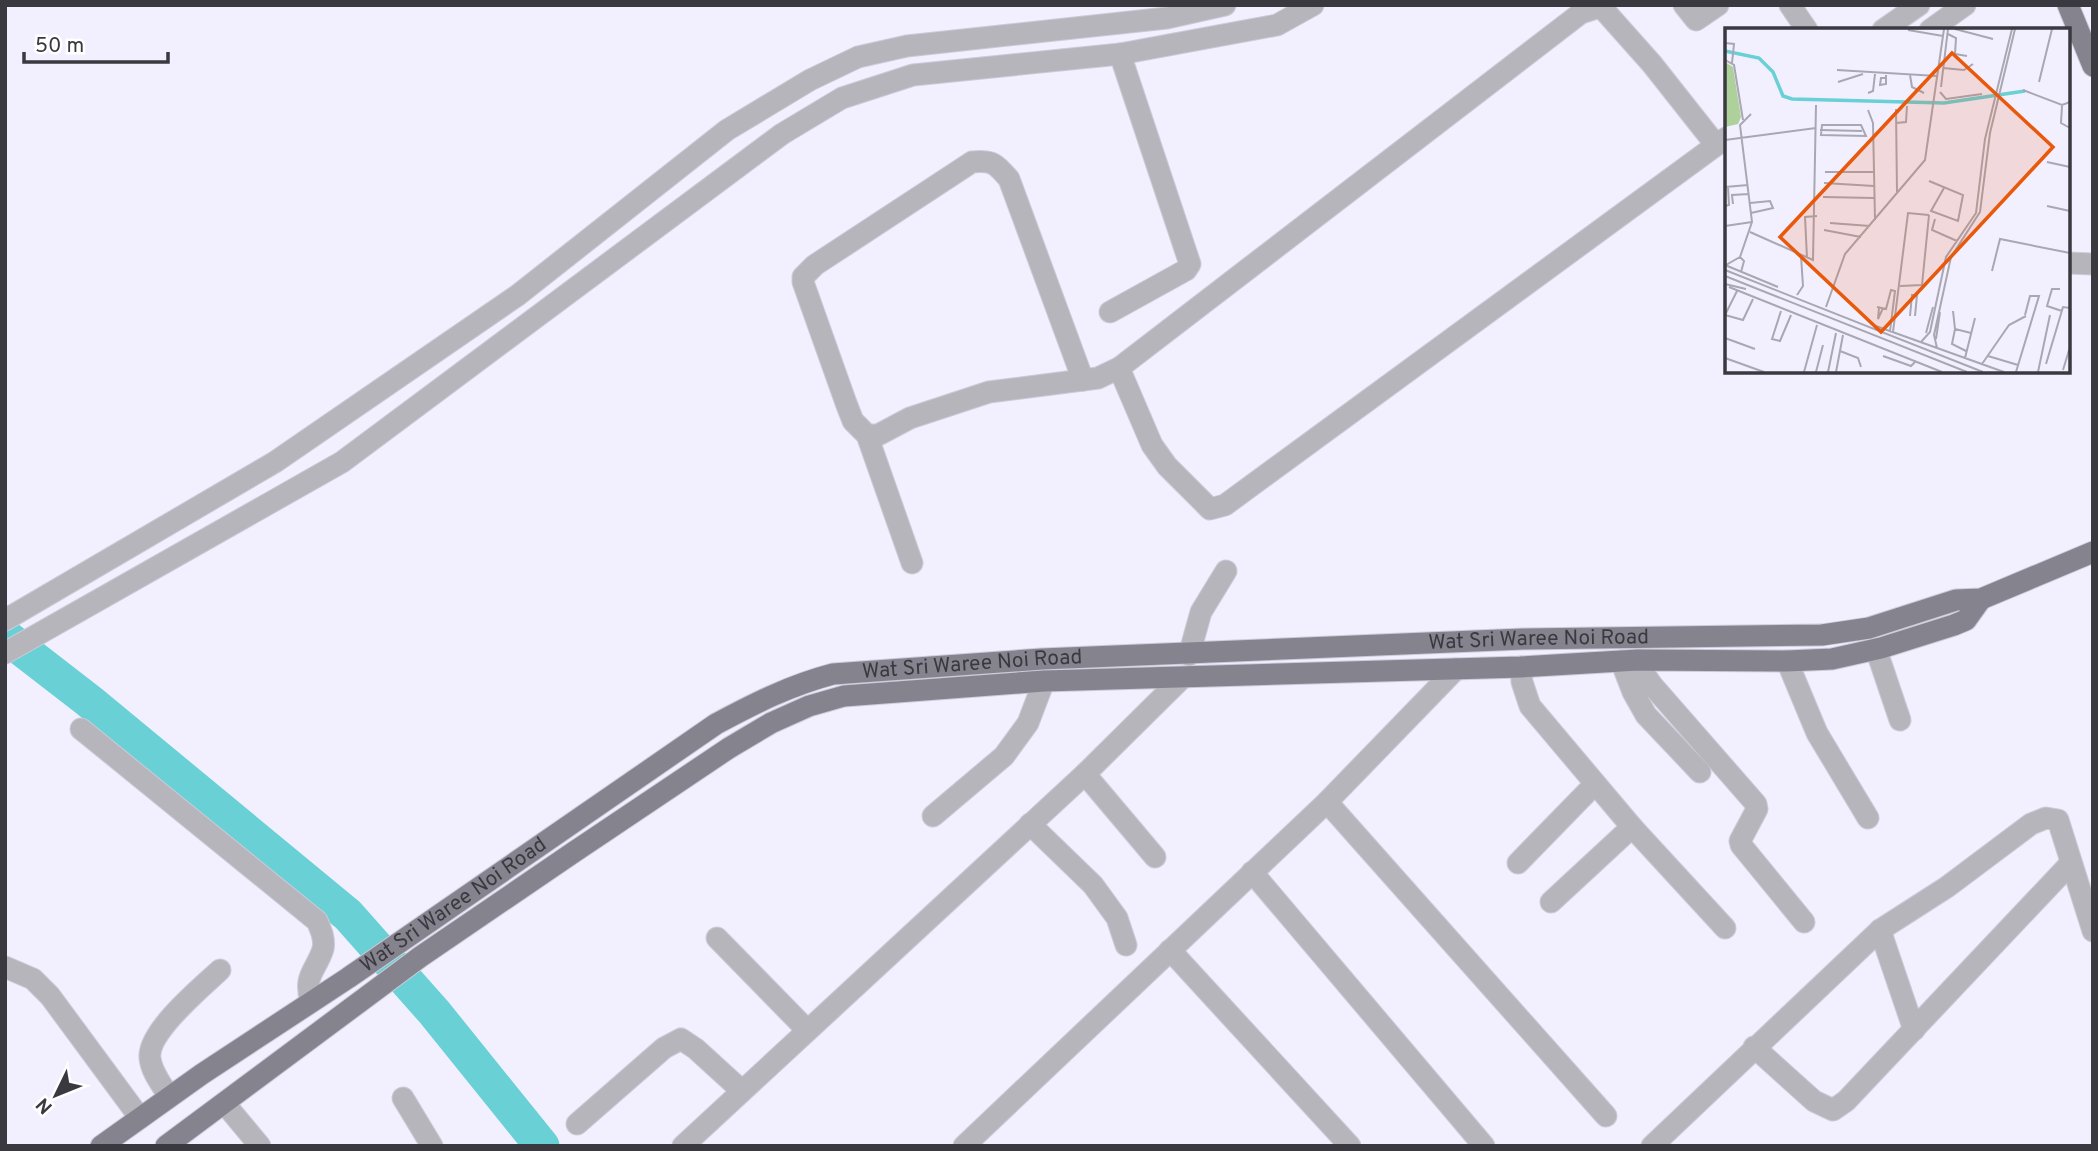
<svg xmlns="http://www.w3.org/2000/svg" width="2098" height="1151" viewBox="0 0 2098 1151" font-family="Overpass,sans-serif">
<style>
.lines{fill:none;stroke-linecap:round;stroke-linejoin:round}
.river{stroke:#69d0d5;stroke-width:35}
.minor-casing{stroke:#cdcbd9;stroke-width:23}
.major-casing{stroke:#cdcbd9;stroke-width:23}
.minor{stroke:#b7b5bc;stroke-width:21}
.major{stroke:#85838e;stroke-width:21}
.labels{text-anchor:middle;dominant-baseline:central;stroke-width:6;stroke-linejoin:round;paint-order:stroke}
.street-label{font-size:21px;fill:#3a393f;stroke:#fff}
.inset-river{fill:none;stroke:#69d0d5;stroke-width:3.5}
.inset-road{fill:none;stroke:#a8a7b2;stroke-width:2}
.view{fill:#e8590c;fill-opacity:0.15;stroke:#e8590c;stroke-width:3.5}
.inset-edge{fill:none;stroke:#3a393f;stroke-width:3.5}
</style>
<rect width="100%" height="100%" fill="#f2f0ff"/>
<g class="lines">
<path class="river" d="M5 636 89 701 348 915 434 1012 542 1146"/>
<defs>
<g id="minor">
<path d="M1684 5 1696 20 1718 5"/>
<path d="M1790 5 1807 30"/>
<path d="M1883 30 1919 5"/>
<path d="M1930 30 1965 5"/>
<path d="M2068 263 2093 264"/>
<path d="M1110 312 1186 270 1190 264 1120 54"/>
<path d="M1119 368 1152 445 1167 466 1210 509 1225 505 1726 138"/>
<path d="M1083 380 1098 378 1119 368 1581 13 1596 8 1603 9 1652 64 1716 145"/>
<path d="M867 435H878L910 418 989 392 1083 380 1009 179C996 164 993 160 972 162L815 265 803 277V282L846 403 853 421 867 435 912 563"/>
<path d="M5 620 275 462 518 295 727 130 810 80 858 57 907 46 1167 18 1225 5"/>
<path d="M1876 649 1900 720"/>
<path d="M5 653 342 462 782 134 842 98 913 75 1120 54 1277 25 1313 5"/>
<path d="M1189 655 1201 612 1226 571"/>
<path d="M1638 660 1643 672 1652 685 1756 804 1757 809 1740 841 1741 845 1804 922"/>
<path d="M1621 661 1633 692 1646 715 1700 772"/>
<path d="M1787 661 1817 733 1868 818"/>
<path d="M1521 667 1522 682 1530 706 1632 827 1725 928"/>
<path d="M81 729 317 921C321 930 325 939 323 949 316 971 303 975 311 1002"/>
<path d="M1085 774 1155 857"/>
<path d="M1327 802 1606 1116"/>
<path d="M933 816 1004 756 1028 723 1044 681"/>
<path d="M1030 824 1093 885 1117 918 1126 945"/>
<path d="M1518 863 1595 784"/>
<path d="M1252 872 1484 1146"/>
<path d="M1551 902 1632 827"/>
<path d="M1880 930 1914 1030"/>
<path d="M717 938 807 1030"/>
<path d="M1170 950 1350 1146"/>
<path d="M5 967 33 979 50 996 140 1118"/>
<path d="M1754 1047 1814 1101 1833 1110 1846 1101 2070 864"/>
<path d="M169 1097C163 1086 151 1072 150 1058 147 1032 202 987 220 970"/>
<path d="M403 1098 432 1146"/>
<path d="M225 1104 260 1146"/>
<path d="M577 1124 664 1048 681 1039 696 1049 742 1091"/>
<path d="M683 1146 1085 774 1181 679"/>
<path d="M964 1146 1327 802 1456 669"/>
<path d="M1652 1146 1880 930 1947 887 2031 824 2046 818 2058 820 2093 931"/>
</g>
<g id="major">
<path d="M2068 5 2093 66"/>
<path id="s1" d="M101 1146 202 1074 348 978 716 724C755 703 791 685 833 674L1042 659 1523 639 1822 635 1869 628 1956 600 1981 599 2093 552"/>
<path d="M166 1146 420 957 574 852 729 748 771 723 809 706 844 696 1044 681 1521 667 1638 660 1787 661 1832 659 1881 648 1954 625 1966 620 1981 599"/>
</g>
</defs>
<use href="#minor" class="minor-casing"/>
<use href="#major" class="major-casing"/>
<use href="#minor" class="minor"/>
<use href="#major" class="major"/>
</g>
<g class="labels">
<g class="street-label">
<text stroke="none"><textPath href="#s1" startOffset="1580">Wat Sri Waree Noi Road</textPath></text>
<text stroke="none"><textPath href="#s1" startOffset="1013">Wat Sri Waree Noi Road</textPath></text>
<text stroke="none"><textPath href="#s1" startOffset="427">Wat Sri Waree Noi Road</textPath></text>
</g>
</g>
<g transform="translate(1725 28)">
<rect width="345" height="345" fill="#f2f0ff"/>
<path d="M0 34 8 39 16 89 13 96 0 99Z" fill="#aed19c"/>
<path class="inset-river" d="M0 23 34 30 48 44 58 68 67 71 219 75 300 63"/>
<path class="inset-road" d="M230 1 268 11M183 2 218 8M223 6 231 10 230 26 242 28M0 15 9 16 7 35M0 32 9 37 18 92M218 40 239 42 248 36M112 42 212 48M185 47 187 59 199 65M161 50H156L155 57 161 56V47M113 54 138 46M314 54 327 1M216 59 223 1M298 62 337 77 345 74M215 64 221 71 257 66M143 65 148 63 150 46M337 78 336 95 345 100M171 81 172 164M143 82 148 95 150 192M171 95 181 94 182 78M97 97H136L141 108 96 107ZM95 102 137 103M0 112 91 100M322 134 345 139M100 144H149M204 153 238 167 233 193 206 183 219 160M99 155 149 158M0 159 23 157M98 169 149 170M25 175 45 173 48 180 26 185M8 176 7 167 24 166M0 178 4 177 3 159M322 178 345 183M210 191 207 202 232 213M105 195 145 198M0 198 27 194M99 202 136 209M25 204 88 232 91 77M15 229 27 194 15 97 26 86M82 230 80 189 92 188M0 237 53 259M1 237 15 229 19 233 16 244M0 242 258 344M267 243 275 211 345 225M0 248 242 344M0 256 21 261M175 258 197 257 204 187M4 259 217 344M335 261H327L322 278 337 283M72 267 78 258 76 228M101 279 120 226 200 132 219 1M152 279 161 281 166 262 170 263 165 303M154 280 153 291 158 280M56 283 47 311 55 313 66 287M228 283 230 301 246 305M0 287 18 292 28 271M0 287 12 263M185 288 187 267H192L190 288M148 297 279 344M230 301 227 316 241 323M168 304 183 185 204 187M201 305 208 279M0 310 30 321M211 311 215 284M196 314 205 304 221 229 251 185 260 111 287 1M212 320 209 307 226 229 255 184 265 105 290 1M115 323 133 330 136 339M158 328 186 338 190 334M263 328 293 337M0 330 39 344M240 330 250 290M257 336 284 297 301 288M321 336 338 279 345 280M338 342 345 319M79 344 92 297M91 344 98 317M103 344 111 305M111 344 118 307M291 344 314 268H305L300 287M313 344 325 287"/>
<path class="view" d="M227 25 328 119 156 304 55 209Z"/>
<rect width="345" height="345" class="inset-edge"/>
</g>
<rect width="2098" height="1151" fill="none" stroke="#3a393f" stroke-width="14"/>
<g transform="translate(56 1095) rotate(227)" stroke="#ffffff" stroke-width="5" paint-order="stroke">
<path d="M0-5L12 26L0 18L-12 26Z" fill="#3a393f"/>
<text y="-10" font-size="19" font-weight="bold" text-anchor="middle" fill="#3a393f">N</text>
</g>
<path d="M24 52v10h144v-10" fill="none" stroke="#3a393f" stroke-width="3.5"/>
<text x="35" y="52" font-size="21" fill="#3a393f" stroke="#ffffff" stroke-width="5" paint-order="stroke">50 m</text>
</svg>
